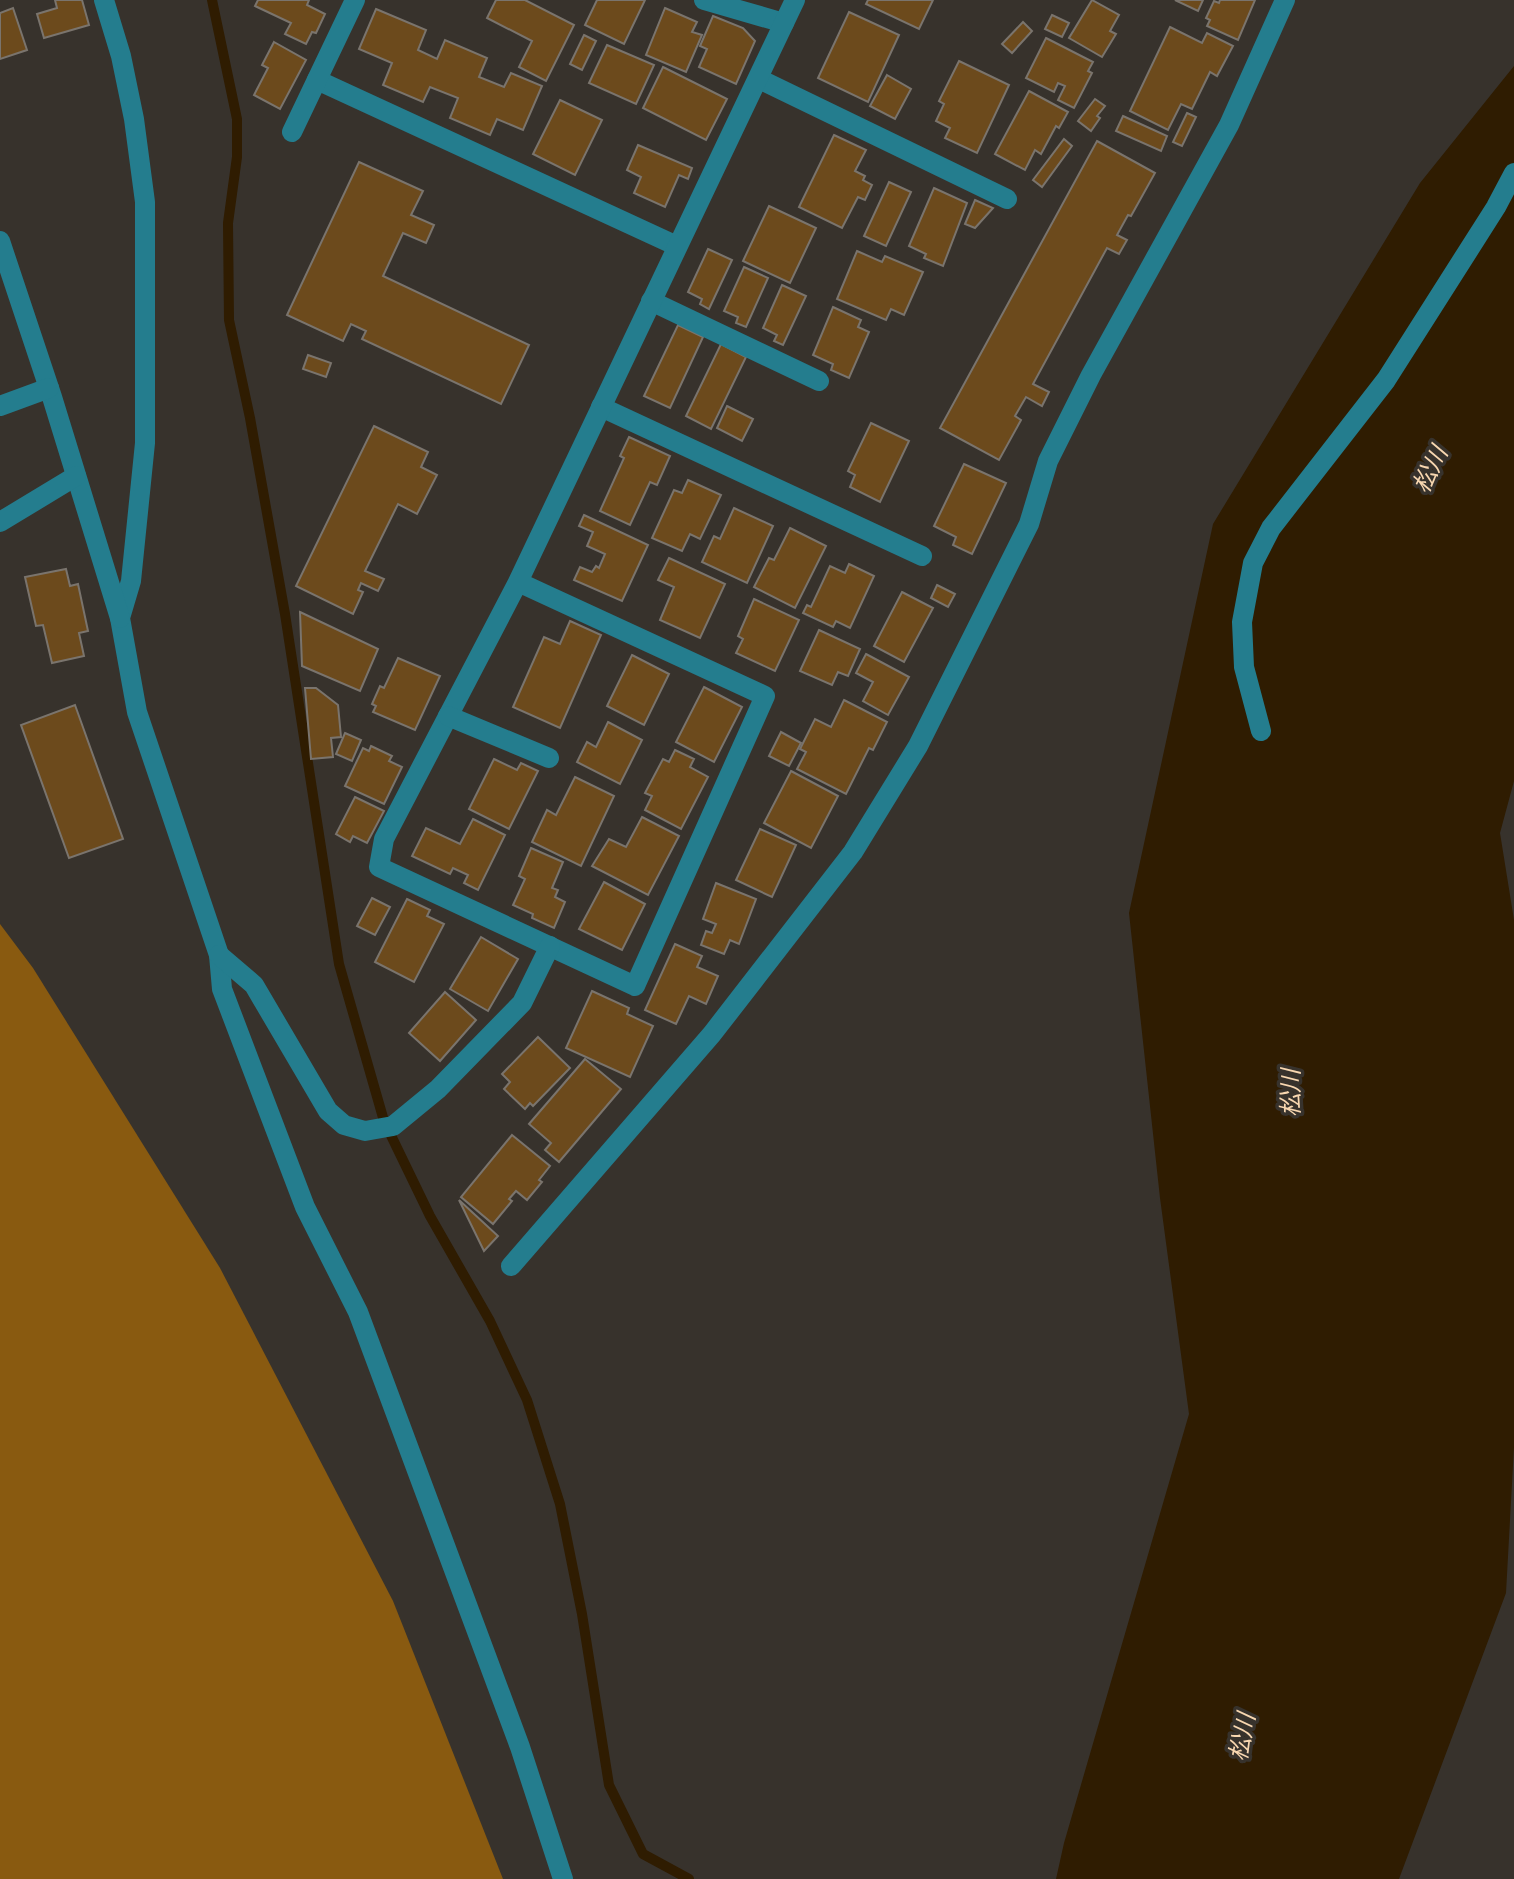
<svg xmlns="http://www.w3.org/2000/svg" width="1514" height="1879" viewBox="0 0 1514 1879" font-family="Manrope,'Noto Sans JP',sans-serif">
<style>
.forest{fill:#895a10}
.water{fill:#2f1c01}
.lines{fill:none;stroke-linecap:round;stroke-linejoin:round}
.stream{stroke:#2f1c01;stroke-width:10}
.building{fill:#6c4a1c;stroke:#7a746d;stroke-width:2}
.minor{stroke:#247d8e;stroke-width:20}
.labels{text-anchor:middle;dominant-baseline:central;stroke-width:7;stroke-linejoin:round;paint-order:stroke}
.water-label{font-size:24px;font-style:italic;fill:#f8d7b0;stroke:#37322c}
</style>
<rect width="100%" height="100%" fill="#37322c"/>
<path class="forest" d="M0 924 33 968 220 1268 393 1601 503 1879H0Z"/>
<path class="water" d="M1514 66V781L1500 833 1514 920V1447L1506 1593 1399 1879H1056L1064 1843 1189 1414 1160 1198 1129 913 1213 524 1420 183Z"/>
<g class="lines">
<path class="stream" d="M212 0 237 119V157L228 223 229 320 250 418 285 614 339 964 384 1121 430 1216 490 1321 527 1400 560 1504 582 1614 609 1785 643 1854 689 1879"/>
</g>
<g class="building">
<path d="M55 0H82L89 25 44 38 37 14 57 8Z"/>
<path d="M258 0H309L307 5 325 14 316 33 312 32 306 44 285 34 291 23 255 6Z"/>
<path d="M496 0H525L574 25 546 81 519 67 532 41 487 18Z"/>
<path d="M597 0H645L624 44 585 25Z"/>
<path d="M868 0H933L919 29 866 4Z"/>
<path d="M1092 0 1119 15 1110 31 1116 34 1102 57 1069 38Z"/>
<path d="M1175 0H1203L1198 11Z"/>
<path d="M1220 0H1255L1238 40 1207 26 1210 20 1206 18 1214 1 1219 3Z"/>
<path d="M13 8 27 50 0 59V13Z"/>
<path d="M665 8 697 22 692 32 702 35 686 72 646 55Z"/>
<path d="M376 9 426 30 418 50 437 59 445 40 487 58 479 77 504 87 511 73 542 86 523 130 497 119 490 135 450 118 458 98 430 87 423 102 383 85 392 63 359 49Z"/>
<path d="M849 12 899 35 868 102 818 78Z"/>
<path d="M1052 15 1069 23 1062 37 1045 29Z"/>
<path d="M713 16 743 28 755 41 736 84 699 67 707 49 700 46Z"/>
<path d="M1023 22 1032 31 1012 53 1002 44Z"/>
<path d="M1170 27 1202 43 1207 33 1233 46 1217 76 1210 72 1192 109 1181 104 1168 130 1130 111Z"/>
<path d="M584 35 596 41 582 70 570 64Z"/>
<path d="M1046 38 1093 62 1088 71 1092 73 1074 108 1058 100 1065 86 1058 83 1054 92 1026 78Z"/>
<path d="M274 42 306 60 280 109 254 95 268 68 262 65Z"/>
<path d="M607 45 654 65 636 104 589 83Z"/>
<path d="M959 61 1009 85 977 153 945 138 950 128 936 121 944 104 939 101Z"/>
<path d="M663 67 727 99 706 140 643 108Z"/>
<path d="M887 75 911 89 895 119 870 106Z"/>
<path d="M1029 91 1068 112 1059 128 1056 126 1041 154 1035 150 1025 170 995 154Z"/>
<path d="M1095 99 1105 106 1097 116 1100 118 1091 131 1078 121Z"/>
<path d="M560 100 602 120 575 175 533 154Z"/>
<path d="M1187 113 1196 117 1182 146 1173 142Z"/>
<path d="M1123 116 1167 136 1161 151 1116 131Z"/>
<path d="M834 135 866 150 855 171 865 176 863 180 872 185 865 200 858 197 842 228 799 207Z"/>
<path d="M1064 139 1072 146 1042 187 1033 180Z"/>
<path d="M1097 141 1155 173 1131 216 1128 215 1117 235 1127 240 1119 254 1107 248 1033 384 1049 392 1042 406 1026 397 1015 416 1021 420 999 460 940 428Z"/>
<path d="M638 145 692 168 688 179 679 175 665 207 634 193 641 177 627 170Z"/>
<path d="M359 162 423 191 411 215 434 225 426 243 403 233 383 276 529 345 501 404 362 339 366 331 351 324 343 341 287 315Z"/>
<path d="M889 182 911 192 886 246 864 236Z"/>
<path d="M934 188 967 203 943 266 924 258 926 254 909 246Z"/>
<path d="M975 200 993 208 975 228 965 224Z"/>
<path d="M769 206 816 228 790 283 743 261Z"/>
<path d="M708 249 732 260 709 309 700 304 702 299 688 292Z"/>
<path d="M857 251 882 262 885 256 923 272 904 315 891 309 886 320 837 299Z"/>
<path d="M744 267 768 278 746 327 736 323 738 317 724 311Z"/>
<path d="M782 285 806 296 783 345 774 341 777 335 763 328Z"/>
<path d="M833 307 861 320 858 327 869 332 849 378 831 370 833 364 813 355Z"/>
<path d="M678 325 703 337 670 408 644 396Z"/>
<path d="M721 344 746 357 711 429 686 416Z"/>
<path d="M308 355 331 363 326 377 303 369Z"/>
<path d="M727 406 753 419 742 441 717 428Z"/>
<path d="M871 423 909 441 880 502 850 487 855 475 848 471Z"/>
<path d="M374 426 428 452 421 467 437 475 417 514 398 504 365 571 384 579 378 591 361 583 358 590 363 592 353 614 296 586Z"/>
<path d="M629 437 670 456 657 485 650 482 630 525 600 511 624 458 620 456Z"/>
<path d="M964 464 1006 483 972 554 953 545 956 537 934 526Z"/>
<path d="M688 480 721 495 700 539 690 534 682 551 652 538 674 490 682 493Z"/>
<path d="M734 508 773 526 747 583 702 562 714 536 720 539Z"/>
<path d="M584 515 648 545 622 601 574 580 580 567 592 572 596 566 599 568 605 554 587 546 593 532 579 526Z"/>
<path d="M790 528 826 546 795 608 754 587 769 558 774 560Z"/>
<path d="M669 558 725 584 700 638 660 620 674 587 658 580Z"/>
<path d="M849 564 874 576 850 628 836 621 833 627 803 613 807 605 811 607 830 566 845 573Z"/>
<path d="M66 569 70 586 78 584 88 631 79 633 84 656 52 663 43 625 36 626 25 577Z"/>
<path d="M937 585 955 594 948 607 931 598Z"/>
<path d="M902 592 933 608 904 662 874 646Z"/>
<path d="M754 599 799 620 775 671 736 653 743 639 738 636Z"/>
<path d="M300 612 378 649 360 691 302 666Z"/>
<path d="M570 621 601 635 560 728 513 707 544 637 560 644Z"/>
<path d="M819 630 860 649 848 676 838 672 832 685 800 671Z"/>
<path d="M866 654 909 677 888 715 863 701 873 682 856 673Z"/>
<path d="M632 655 669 674 644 725 607 706Z"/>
<path d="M398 658 440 676 415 730 373 712 376 706 372 704 380 686 384 688Z"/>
<path d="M704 687 742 707 714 762 676 742Z"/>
<path d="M305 688H316L338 705 341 737 331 738 333 757 311 759Z"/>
<path d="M844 700 887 722 873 750 869 748 846 794 797 769 806 752 800 749 815 719 831 727Z"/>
<path d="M75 705 123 839 69 858 21 725Z"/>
<path d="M608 722 642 740 620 784 577 762 587 742 596 747Z"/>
<path d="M781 732 801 743 789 766 769 756Z"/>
<path d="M345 733 361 740 352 761 336 754Z"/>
<path d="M371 746 392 756 389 761 402 767 384 804 345 786 363 748 369 751Z"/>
<path d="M675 750 694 759 690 767 708 777 681 829 645 810 652 796 645 793 663 759 669 762Z"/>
<path d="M494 759 517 770 521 763 538 771 509 829 469 809Z"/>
<path d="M791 771 838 796 811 848 764 823Z"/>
<path d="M575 777 614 796 581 866 532 842 547 810 556 815Z"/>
<path d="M355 797 384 811 367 843 353 836 350 842 336 834Z"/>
<path d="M642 817 679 836 648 895 592 866 609 839 626 847Z"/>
<path d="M473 819 505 835 478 890 464 883 468 875 453 868 450 874 412 856 426 828 460 844Z"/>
<path d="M760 829 796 845 772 897 736 880Z"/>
<path d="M531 848 563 862 552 888 558 890 555 897 565 902 554 928 532 918 533 914 513 905 525 879 519 876Z"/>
<path d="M604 882 645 904 622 950 579 929Z"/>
<path d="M716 883 756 899 739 944 730 940 724 954 701 945 706 931 712 933 716 924 703 919Z"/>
<path d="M372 898 390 907 375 935 357 926Z"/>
<path d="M407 899 430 910 427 916 444 924 414 982 375 962Z"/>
<path d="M481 937 518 959 488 1011 450 989Z"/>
<path d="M675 944 702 956 697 967 718 976 706 1004 689 996 676 1024 645 1010Z"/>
<path d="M592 991 629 1008 627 1014 653 1026 630 1077 566 1048Z"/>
<path d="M445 992 476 1020 440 1061 409 1033Z"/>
<path d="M538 1037 570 1068 533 1106 530 1103 525 1109 504 1089 510 1082 502 1074Z"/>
<path d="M585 1059 621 1089 559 1162 545 1150 551 1143 529 1124Z"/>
<path d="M512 1135 550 1166 539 1180 542 1182 527 1200 516 1191 509 1199 512 1201 493 1224 461 1197Z"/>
<path d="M459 1200 498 1236 484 1251Z"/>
</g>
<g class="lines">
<g class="minor">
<path d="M104 0 121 56 134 119 145 202V443L131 581 120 618 137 712 219 955 222 989 305 1207 358 1312 520 1747 563 1879"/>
<path d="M704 0 784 23"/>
<path d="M759 79 1007 199"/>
<path d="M317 80 677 246"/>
<path d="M292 132 355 0"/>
<path d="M0 241 52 397 120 618"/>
<path d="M651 301 819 381"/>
<path d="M0 406 49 388"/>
<path d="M601 407 922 556"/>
<path d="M0 522 76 476"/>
<path d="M518 582 765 696 635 986 379 867 384 839 518 582 795 0"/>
<path d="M448 716 549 758"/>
<path d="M1261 731 1244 667 1242 622 1253 563 1271 528 1386 380 1496 207 1514 173"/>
<path d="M219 955 254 985 328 1111 344 1125 365 1131 393 1126 438 1089 522 1003 550 946"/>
<path d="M511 1266 712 1034 853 852 918 746 1029 524 1048 461 1091 375 1229 125 1285 0"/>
</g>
</g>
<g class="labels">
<g class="water-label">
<text transform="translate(1429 469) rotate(-64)">松川</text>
<text transform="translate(1289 1093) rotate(-90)">松川</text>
<text transform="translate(1241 1737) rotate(-79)">松川</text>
</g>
</g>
</svg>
